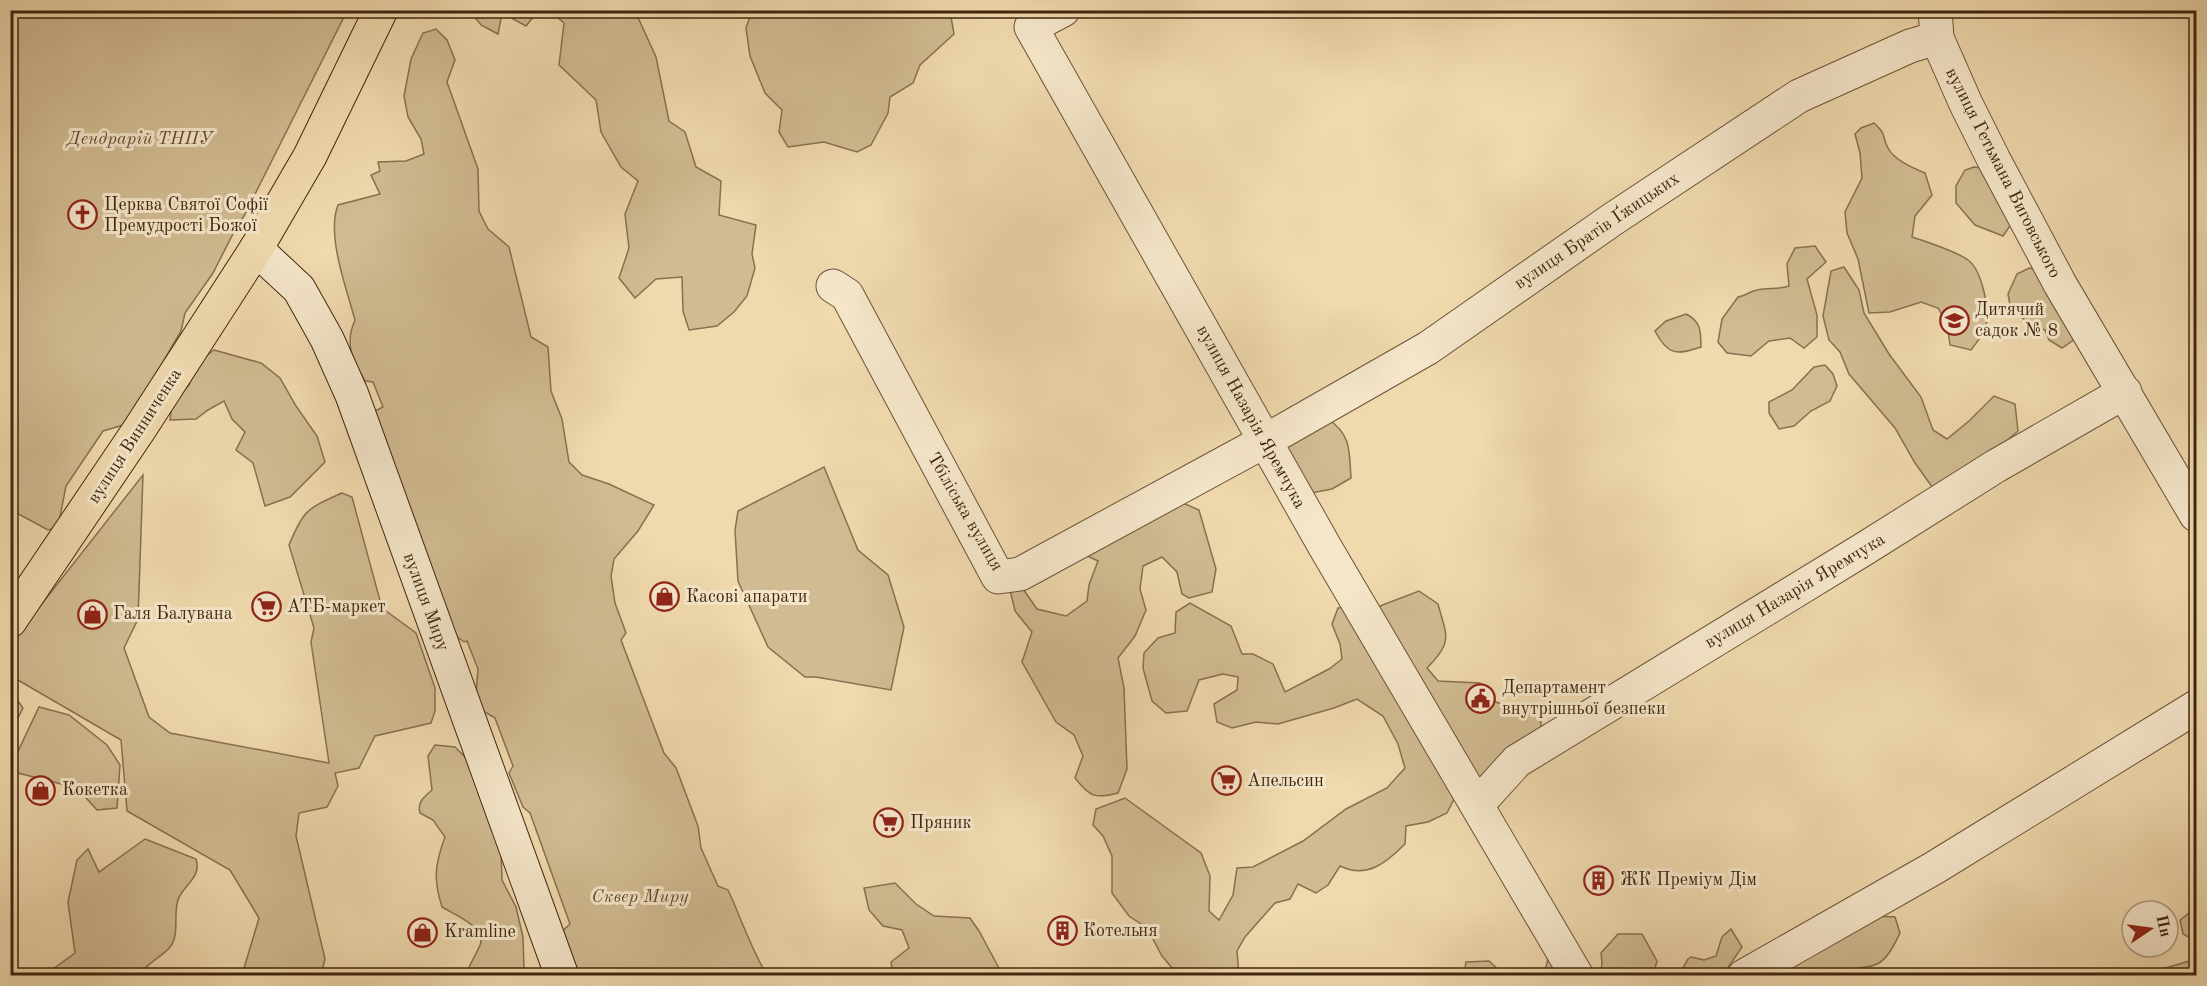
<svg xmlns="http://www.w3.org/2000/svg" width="2207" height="986" viewBox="0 0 2207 986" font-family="'Old Standard TT',serif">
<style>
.green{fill:#d1bb92;stroke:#887050;stroke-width:1.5}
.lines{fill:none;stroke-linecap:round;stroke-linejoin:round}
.street-casing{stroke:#6b5336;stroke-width:35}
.secondary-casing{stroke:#3f260e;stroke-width:35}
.primary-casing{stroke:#3f260e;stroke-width:35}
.street{stroke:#f5e6ca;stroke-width:33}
.secondary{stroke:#f5e6ca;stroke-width:33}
.primary{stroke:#efd9ad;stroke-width:33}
.labels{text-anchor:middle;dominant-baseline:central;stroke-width:6;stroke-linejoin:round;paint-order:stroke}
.park-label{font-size:18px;font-style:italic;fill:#644b2f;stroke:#f5e6ca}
.street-label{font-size:18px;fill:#3f260e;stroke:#f5e6ca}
.poi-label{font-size:18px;fill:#3f260e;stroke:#f5e6ca;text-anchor:start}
</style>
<rect width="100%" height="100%" fill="#efd9ad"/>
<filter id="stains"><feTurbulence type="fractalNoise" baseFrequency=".00333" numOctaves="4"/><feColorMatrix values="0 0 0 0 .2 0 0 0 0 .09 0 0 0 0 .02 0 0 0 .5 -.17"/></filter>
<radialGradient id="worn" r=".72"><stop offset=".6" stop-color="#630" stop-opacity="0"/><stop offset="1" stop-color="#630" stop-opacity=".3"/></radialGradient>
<g class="green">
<path d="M10 11H347L244 216 236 228 213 273 185 313 181 331 127 424 103 431 66 486 58 527 48 530 11 510Z"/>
<path d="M470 11H538L526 26 502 13 498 34 481 25Z"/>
<path d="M550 11H635L656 57 669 121 685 132 696 167 721 181 719 215 756 225 752 254 755 268 747 296 734 312 717 326 689 330 683 311 682 277 656 279 635 298 619 278 629 248 625 214 638 181 621 167 601 132 596 100 559 65 564 23Z"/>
<path d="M950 11 954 34 920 65 913 83 890 97 888 113 871 145 857 152 824 142 788 147 779 132 782 110 765 93 750 56 746 28 752 11Z"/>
<path d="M436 29 447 40 455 60 447 82 478 169 479 211 488 229 509 247 531 337 548 347 551 391 562 419 569 462 582 475 609 484 654 505 638 531 614 559 611 576 615 603 626 633 621 640 664 753 676 768 698 826 701 848 718 886 728 890C741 918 751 949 767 975H578L559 934 570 924 530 813 523 807 509 773 513 766 495 718 475 706 478 669 467 641 464 642 436 621 375 411 383 407 373 382 365 381C353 361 344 344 355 320 347 290 326 235 338 205L380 194 371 175 380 171 378 162 406 161 424 154 421 139 408 117 404 96 411 59 423 33Z"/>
<path d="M1874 123C1888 136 1881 135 1888 148 1894 160 1913 168 1925 173L1932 195 1915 216 1912 237C1925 241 1957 252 1968 260 1982 270 1990 310 1986 326 1984 334 1976 343 1971 350L1950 345 1947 323 1938 308 1921 302 1890 312 1869 313 1858 259 1847 233 1845 212 1862 178 1860 153 1855 134 1861 128Z"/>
<path d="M1974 167 1989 169 2012 223 2003 236 1975 225 1956 203V186L1965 170Z"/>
<path d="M1815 246 1826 262 1807 279 1817 315V337L1804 348 1790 338 1769 341 1751 356 1727 353 1718 342 1722 319 1738 297C1745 296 1751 291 1757 290 1768 287 1778 290 1789 286L1787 264 1795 248Z"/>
<path d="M1844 267 1859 290 1864 313 1889 354 1921 397 1933 430 1947 439 1969 421 1994 396 2015 404 2018 431 1940 498 1915 463 1895 428 1849 374 1840 352 1829 340 1823 316 1831 271Z"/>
<path d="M2029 268 2041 271 2075 339 2062 348 2049 340 2045 330 2031 324 2011 310 2008 294 2017 274Z"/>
<path d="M1686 314C1701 321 1701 332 1701 347 1677 355 1668 356 1655 331L1666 321Z"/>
<path d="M214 350 261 363 280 378 296 406 317 436 325 462 290 497 265 506 253 463 236 450 245 432 232 419 224 401 208 410 196 419 170 420 172 403 189 385 198 362Z"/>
<path d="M1825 365 1833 374 1837 386 1830 401 1811 411 1794 426 1779 429 1769 413V402L1792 390 1814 367Z"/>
<path d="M1328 419C1352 435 1349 452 1351 478L1332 489 1306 494 1278 443Z"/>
<path d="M824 467 858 550 888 575 904 627 891 690 816 677H805L768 647 738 581 735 530 738 511Z"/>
<path d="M143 475 138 619 124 648 149 717 170 733 329 763 311 642 314 628 289 545C304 509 307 509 342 493L352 497 382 608 416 633 435 688V711L431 723 375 736 359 768 335 773 338 786 327 807 299 813 296 836 325 959 321 975H242L259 918 230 870 127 811 121 740 11 676V649L15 638Z"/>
<path d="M1176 500 1199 510 1216 569 1212 592 1189 598 1182 594 1177 572 1162 557 1143 566 1140 589 1146 610 1135 636 1118 658 1124 688 1127 769 1118 793C1095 799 1090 797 1075 778L1083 756 1074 735 1056 722 1022 662 1032 632 1015 611 1010 590 1021 586 1037 609 1066 616 1087 601 1089 585 1098 561 1083 554Z"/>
<path d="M1419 591 1438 604C1447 637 1453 642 1427 668L1438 681 1480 683 1496 702 1523 712 1540 715 1542 734 1485 781 1457 793 1447 813 1428 822 1406 826 1405 844C1386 863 1367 879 1340 866L1328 885 1316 893 1298 884 1290 899 1275 903 1245 937 1237 951 1239 975H1178L1162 956 1147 928 1129 916 1112 893V856L1103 836 1093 825 1096 809 1125 798 1201 853 1210 876 1209 911 1219 920 1233 895 1237 868 1253 867 1303 841 1346 809 1387 788 1405 768 1398 744 1383 716 1357 699 1334 708 1278 724 1256 722 1232 728 1217 722 1214 704 1237 690 1238 677 1223 674 1199 680 1187 711 1166 713 1152 701 1143 668 1144 653 1158 638 1175 633 1176 612 1190 603 1231 626 1242 654H1253L1273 664 1285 692 1329 669 1342 659 1340 644 1332 624 1338 608 1380 606Z"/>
<path d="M11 691 23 708 11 732Z"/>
<path d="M39 707 69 715 107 745 120 765 117 808 97 810 77 788 18 773 11 766Z"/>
<path d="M435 745 455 747 470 762 501 849 502 880 516 907 523 937 524 970 522 975H466C469 965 476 955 480 945 487 927 453 914 442 907 433 879 435 864 445 837L433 820 420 813C417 802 424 797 432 790L428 756Z"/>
<path d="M145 839 196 859C202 878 183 885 178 900 173 914 180 935 170 947 161 958 147 962 140 975H50L53 969 75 953 68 902 77 860 88 849 99 872Z"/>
<path d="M895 883 916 904 934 916 970 918 979 931 1000 970 1013 975H893L891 962 909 948 902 930 883 926 869 910 864 888Z"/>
<path d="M2196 908V941L2183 934 2180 920Z"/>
<path d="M1875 916 1895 917 1900 933C1895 943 1888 959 1877 964 1865 970 1863 963 1850 975L1775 976 1820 942 1830 946 1843 933Z"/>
<path d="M1731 929 1742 947 1723 975H1679L1688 959 1691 957 1704 960 1716 956 1722 937Z"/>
<path d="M1618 934H1642L1657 961 1653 975H1596C1604 969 1602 962 1601 953Z"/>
<path d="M1550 952 1586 976H1510L1519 969 1544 974Z"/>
<path d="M2196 959V975L2146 976 2145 974Z"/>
<path d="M1489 961 1504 975H1464L1466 962Z"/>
</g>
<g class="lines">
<defs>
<g id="street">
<path d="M1063 10 1031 27 1325 547 1577 976"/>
<path d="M1935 10 1937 38 1966 104 1994 160 2060 284 2196 515"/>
<path d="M833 286 847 295 998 577 1020 574 1265 441 1428 348 1613 219 1799 96 1910 46 1937 38"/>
<path d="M1477 805 1517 761 1864 549 1996 466 2125 392"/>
<path d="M1744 976 1934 868 2196 707"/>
</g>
<path id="secondary" d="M256 249 299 289 327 339 352 395 562 976"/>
<path id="primary" d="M10 621 139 430 256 249 310 156 381 10"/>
</defs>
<use href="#street" class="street-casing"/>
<use href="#secondary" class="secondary-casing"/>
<use href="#primary" class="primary-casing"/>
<use href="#street" class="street"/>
<use href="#secondary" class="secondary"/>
<use href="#primary" class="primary"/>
</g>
<defs>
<symbol id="church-ring" viewBox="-11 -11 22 22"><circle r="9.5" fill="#f5e6ca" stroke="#8f2418" stroke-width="1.5"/><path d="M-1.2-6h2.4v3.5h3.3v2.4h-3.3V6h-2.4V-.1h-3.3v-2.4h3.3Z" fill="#8f2418"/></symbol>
<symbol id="school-ring" viewBox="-11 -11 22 22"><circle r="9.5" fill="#f5e6ca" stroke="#8f2418" stroke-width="1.5"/><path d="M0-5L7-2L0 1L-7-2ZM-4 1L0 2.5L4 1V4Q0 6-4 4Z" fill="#8f2418"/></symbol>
<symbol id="shop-ring" viewBox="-11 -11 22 22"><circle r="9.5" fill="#f5e6ca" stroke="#8f2418" stroke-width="1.5"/><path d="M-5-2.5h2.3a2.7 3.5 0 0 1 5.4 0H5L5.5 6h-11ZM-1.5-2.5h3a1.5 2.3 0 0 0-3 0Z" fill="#8f2418"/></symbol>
<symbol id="supermarket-ring" viewBox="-11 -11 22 22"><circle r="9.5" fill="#f5e6ca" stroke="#8f2418" stroke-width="1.5"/><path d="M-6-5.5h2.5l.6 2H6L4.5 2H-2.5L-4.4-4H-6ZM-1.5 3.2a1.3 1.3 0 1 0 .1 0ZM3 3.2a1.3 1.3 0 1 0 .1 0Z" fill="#8f2418"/></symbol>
<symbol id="civic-ring" viewBox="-11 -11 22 22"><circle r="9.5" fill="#f5e6ca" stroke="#8f2418" stroke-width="1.5"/><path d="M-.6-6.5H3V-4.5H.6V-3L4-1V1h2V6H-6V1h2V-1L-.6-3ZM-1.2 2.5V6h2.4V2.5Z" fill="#8f2418"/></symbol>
<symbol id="building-ring" viewBox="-11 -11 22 22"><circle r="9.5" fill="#f5e6ca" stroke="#8f2418" stroke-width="1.5"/><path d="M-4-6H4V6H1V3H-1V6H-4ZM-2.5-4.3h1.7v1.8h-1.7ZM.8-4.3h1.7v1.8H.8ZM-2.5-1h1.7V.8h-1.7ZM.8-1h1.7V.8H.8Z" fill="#8f2418"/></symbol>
</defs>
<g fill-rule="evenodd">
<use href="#church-ring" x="66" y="198" width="33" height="33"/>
<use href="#school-ring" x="1938" y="304" width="33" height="33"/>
<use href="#shop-ring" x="648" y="580" width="33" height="33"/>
<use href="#supermarket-ring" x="250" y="590" width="33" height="33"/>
<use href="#shop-ring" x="76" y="598" width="33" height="33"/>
<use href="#civic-ring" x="1464" y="682" width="33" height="33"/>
<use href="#supermarket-ring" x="1210" y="764" width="33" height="33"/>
<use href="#shop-ring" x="24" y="774" width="33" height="33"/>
<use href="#supermarket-ring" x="872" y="806" width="33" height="33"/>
<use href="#building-ring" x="1582" y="864" width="33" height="33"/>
<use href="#building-ring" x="1046" y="914" width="33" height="33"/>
<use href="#shop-ring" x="406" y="916" width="33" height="33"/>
</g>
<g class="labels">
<g class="park-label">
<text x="140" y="139">Дендрарій ТНПУ</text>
<text x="640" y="897">Сквер Миру</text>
</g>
<g class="street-label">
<text transform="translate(2003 173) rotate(63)">вулиця Гетьмана Виговського</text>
<text transform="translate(1597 231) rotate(-34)">вулиця Братів Ґжицьких</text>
<text transform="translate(1251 417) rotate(61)">вулиця Назарія Яремчука</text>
<text transform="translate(135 436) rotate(-57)">вулиця Винниченка</text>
<text transform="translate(965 512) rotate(60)">Тбіліська вулиця</text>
<text transform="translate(1795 591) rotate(-31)">вулиця Назарія Яремчука</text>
<text transform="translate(426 602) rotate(70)">вулиця Миру</text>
</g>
<g class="poi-label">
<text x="104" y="205">Церква Святої Софії<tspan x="104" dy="21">Премудрості Божої</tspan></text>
<text x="1975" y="310">Дитячий<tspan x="1975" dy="21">садок № 8</tspan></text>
<text x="686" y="597">Касові апарати</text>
<text x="287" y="607">АТБ-маркет</text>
<text x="113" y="614">Галя Балувана</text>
<text x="1502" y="688">Департамент<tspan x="1502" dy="21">внутрішньої безпеки</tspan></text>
<text x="1247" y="781">Апельсин</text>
<text x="62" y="790">Кокетка</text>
<text x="910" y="823">Пряник</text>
<text x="1620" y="880">ЖК Преміум Дім</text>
<text x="1083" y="931">Котельня</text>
<text x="444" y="932">Kramline</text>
</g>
</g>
<rect width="2207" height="986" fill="none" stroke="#efd9ad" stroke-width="36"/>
<rect x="12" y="12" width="2183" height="962" fill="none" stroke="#3f260e" stroke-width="3"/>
<rect x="18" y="18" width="2171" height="950" fill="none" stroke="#3f260e" stroke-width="1.5"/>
<g transform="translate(2150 929) rotate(77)"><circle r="28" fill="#f5e6ca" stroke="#ac997f" stroke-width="1.5"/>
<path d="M0-4.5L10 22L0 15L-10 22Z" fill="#8f2418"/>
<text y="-9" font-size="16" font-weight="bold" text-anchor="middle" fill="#3f260e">Пн</text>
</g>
<rect width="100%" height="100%" filter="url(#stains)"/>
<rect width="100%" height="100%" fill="url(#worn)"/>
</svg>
